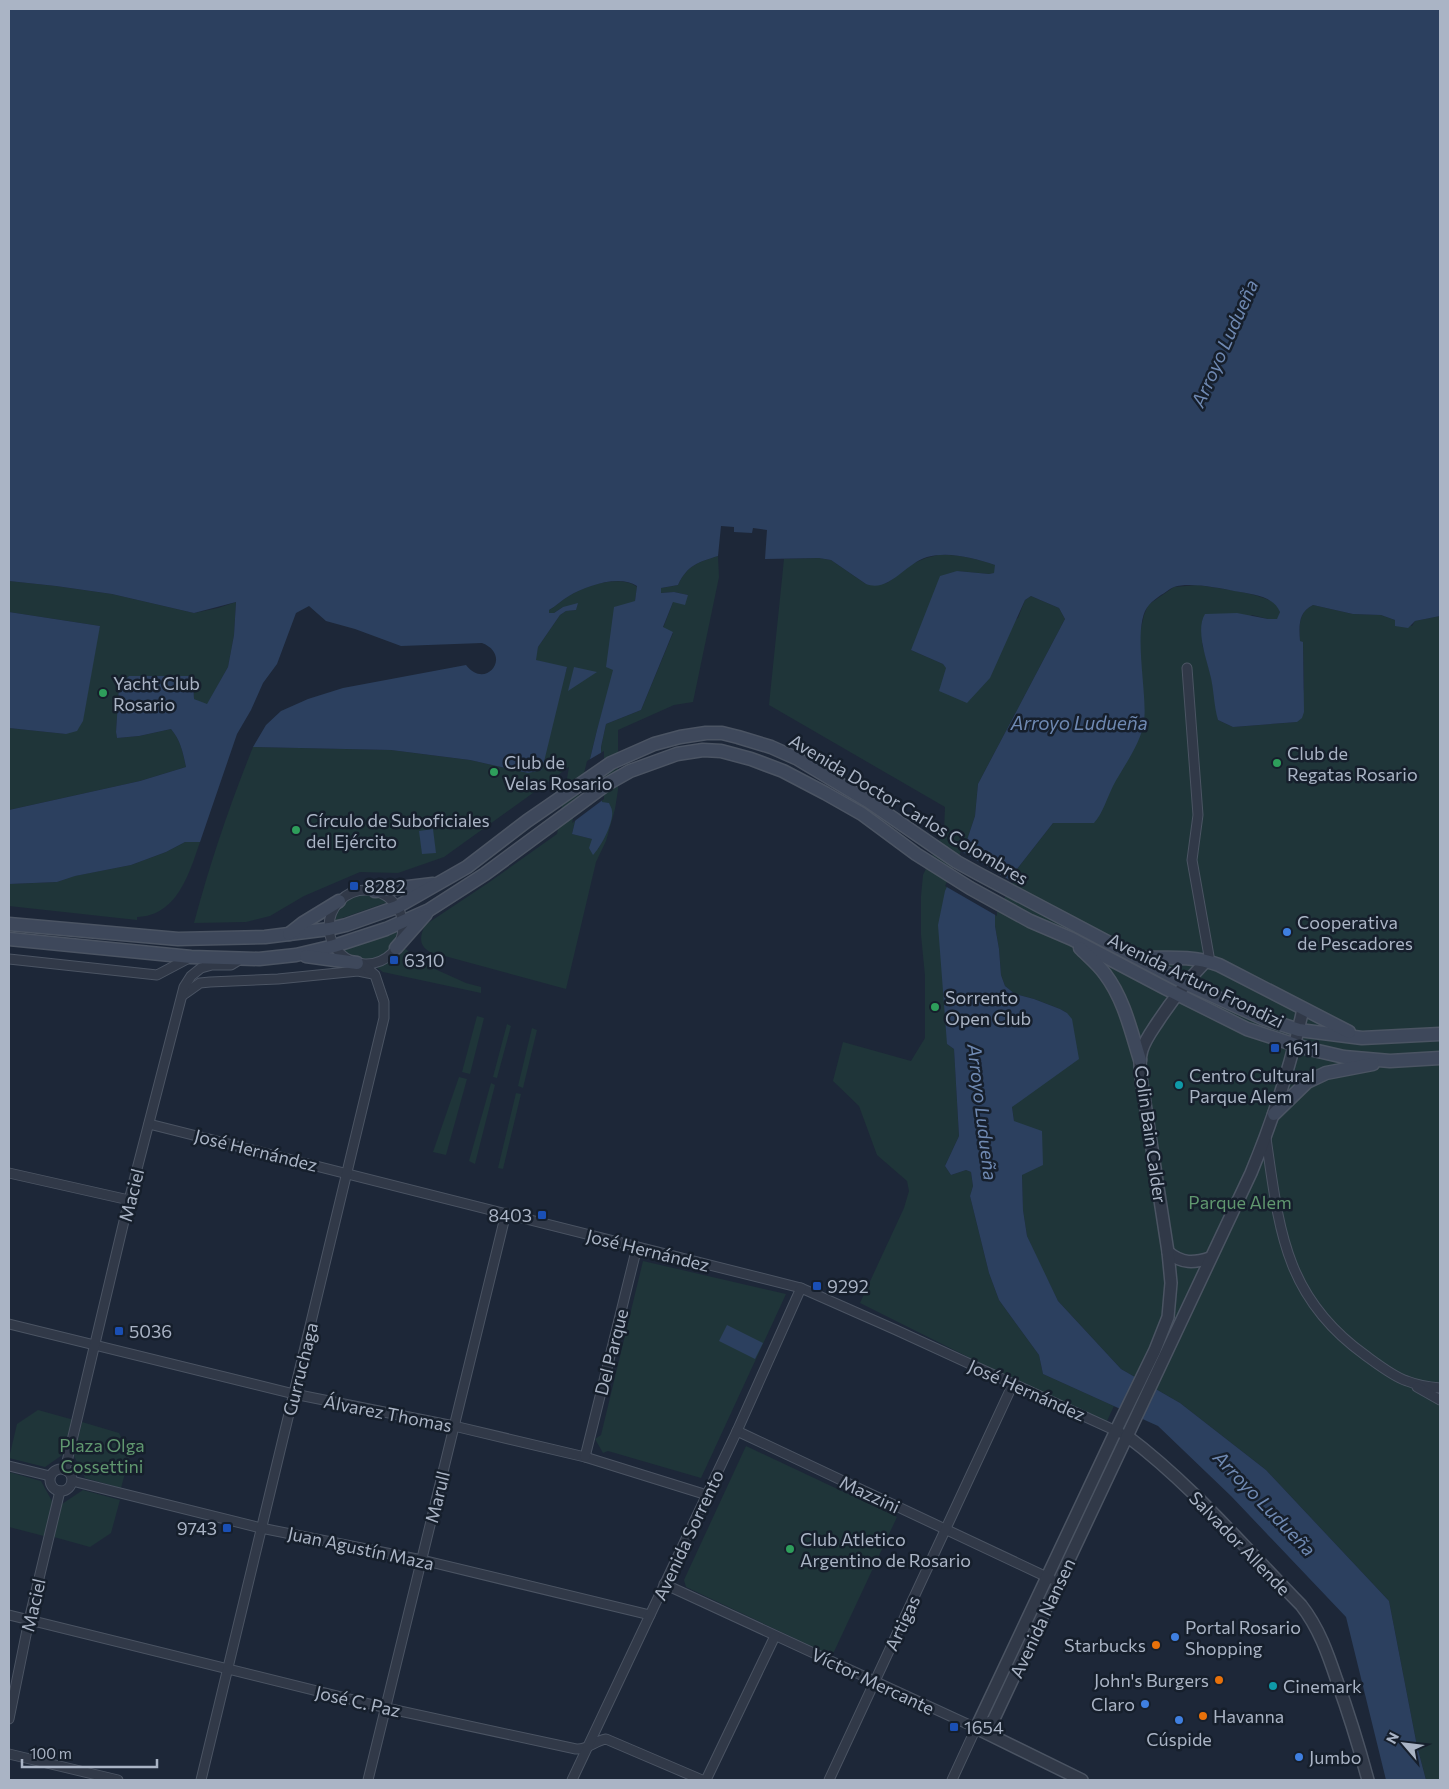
<svg xmlns="http://www.w3.org/2000/svg" width="1449" height="1789" viewBox="0 0 1449 1789" font-family="Commissioner,sans-serif">
<style>
.green{fill:#1f3539}
.water{fill:#2c405f}
.pier{fill:#1d2738}
.lines{fill:none;stroke-linecap:round;stroke-linejoin:round}
.minor-casing{stroke:#4b5463;stroke-width:11}
.tertiary-casing{stroke:#4b5463;stroke-width:14}
.secondary-casing{stroke:#4b5463;stroke-width:15}
.minor{stroke:#313948;stroke-width:9}
.tertiary{stroke:#313948;stroke-width:11}
.secondary{stroke:#3e485b;stroke-width:12}
.leisure-dot{fill:#2e9e5b;stroke:#161f2c;stroke-width:2}
.transit-dot{fill:#1a4fb4;stroke:#161f2c;stroke-width:2}
.shop-dot{fill:#3f7fe0;stroke:#161f2c;stroke-width:2}
.culture-dot{fill:#0f9aa8;stroke:#161f2c;stroke-width:2}
.food-dot{fill:#e8710a;stroke:#161f2c;stroke-width:2}
.labels{text-anchor:middle;dominant-baseline:central;stroke-width:5;stroke-linejoin:round;paint-order:stroke}
.poi-label{font-size:18px;fill:#aab4c5;stroke:#161f2c;text-anchor:start}
.street-label{font-size:18px;fill:#aab4c5;stroke:#161f2c}
.park-label{font-size:18px;fill:#60976f;stroke:#161f2c}
.water-label{font-size:19px;font-style:italic;fill:#6f89b2;stroke:#161f2c}
</style>
<rect width="100%" height="100%" fill="#1d2738"/>
<g class="green">
<path d="M938 555C957 554 977 559 995 565V573L989 574 957 571 911 650 943 664 946 667 1018 618 1025 600 1031 596 1059 608 1065 619 978 784 975 816 963 852 947 1044 954 1049 959 1136 945 1166 951 1175 966 1170 971 1172 973 1186 970 1196 989 1273 999 1300 1039 1355 1043 1374 1114 1406 1107 1421 1008 1377 860 1303 904 1208 909 1191 907 1181 877 1155 859 1106 833 1081 843 1042 911 1061 925 1038V976L921 935V896L923 875 944 831 945 807 769 705 784 559 819 558 831 560 866 584 887 583 912 564 926 558Z"/>
<path d="M718 556 719 577 693 702 674 705 618 730V790L615 809 606 841 596 862 566 989 430 952C418 945 420 936 425 925L488 883 557 834 569 767 444 857 398 873 360 872 304 896 270 916 246 922 194 923C210 863 230 804 253 747L391 750 470 760 528 773 567 668 535 660 538 647 560 615 566 611 576 610 563 607 554 613 549 614V610C556 606 562 600 569 596 585 586 620 574 637 587L635 601 597 730 572 834 592 839 598 849 608 828 612 811 602 802 601 747 606 724 641 710 673 633 663 628 673 602 688 595 674 592 660 593 661 588 678 585C687 565 699 562 718 556Z"/>
<path d="M9 581 56 586 112 594 194 613 218 608 236 602 234 635 228 667 207 705 194 699 193 680 190 676H129L119 686 116 732 117 738 139 736 171 729C181 741 183 753 186 767L140 781 9 810V728L66 734 100 626 9 612Z"/>
<path d="M1198 585C1216 588 1264 593 1277 605 1278 606 1280 610 1280 612L1278 619H1268L1252 615 1202 643 1212 680 1218 720 1233 727 1297 722 1304 688 1303 643 1300 641C1299 627 1298 612 1313 605L1353 614 1381 615 1412 626 1415 621 1440 616V1780H1426L1417 1746 1389 1601 1266 1470 1180 1403 1121 1369 1058 1301 1040 1265 1027 1236 1023 1210 1022 1175 1012 1107 1067 1013 1060 1009 1034 999 1015 994 1005 986 1001 975 999 949 995 926V911L1017 869 1053 823 1140 633 1144 615 1148 605 1174 587Z"/>
<path d="M189 841 200 842C189 874 177 916 137 917V920L9 906V884L57 882 74 876 131 865 166 852 185 842Z"/>
<path d="M365 893 380 897 388 902 334 921C332 904 350 894 365 893Z"/>
<path d="M400 928C393 959 364 968 340 949Z"/>
<path d="M403 947 407 950 417 961 466 983 481 987V993L383 972 376 967 394 957Z"/>
<path d="M477 1016 484 1018 470 1074 462 1072Z"/>
<path d="M507 1024 511 1026 497 1078 493 1077Z"/>
<path d="M532 1028 537 1030 523 1088 518 1086Z"/>
<path d="M459 1077 467 1079 446 1155 433 1152Z"/>
<path d="M491 1083 495 1085 475 1164 469 1161Z"/>
<path d="M516 1093 521 1094 503 1169 498 1168Z"/>
<path d="M643 1261 786 1294 701 1478 608 1451 603 1453 595 1439 601 1435Z"/>
<path d="M38 1410 74 1420 65 1453 45 1467 9 1458 17 1424Z"/>
<path d="M82 1422 119 1433 130 1455 121 1488 85 1478 74 1456Z"/>
<path d="M746 1446 897 1517 832 1656 686 1587 684 1580Z"/>
<path d="M9 1472 41 1481 53 1503 44 1536 9 1527Z"/>
<path d="M83 1490 120 1500 111 1533 90 1547 54 1537 62 1504Z"/>
</g>
<g class="water">
<path d="M9 9H1440V616L1415 621 1408 628 1395 626V620L1381 615 1353 614 1313 605C1298 612 1299 626 1300 641L1303 642 1304 712 1302 718 1297 722 1233 727 1218 720C1214 706 1214 692 1211 678 1207 660 1195 630 1205 614L1237 613 1268 619H1277L1280 612C1273 595 1250 594 1234 591 1219 588 1189 582 1174 587 1169 589 1165 593 1161 595 1157 598 1152 601 1149 605 1131 624 1148 694 1144 721 1142 742 1123 767 1113 786 1107 798 1103 813 1094 823H1053L1017 869 995 911V926L999 949 1001 975 1005 986 1015 994 1034 999 1060 1009 1067 1013 1072 1019 1079 1059 1012 1107 1014 1121 1042 1131 1043 1165 1022 1175 1023 1210 1027 1236 1058 1301 1121 1369 1180 1403 1266 1470 1389 1601 1417 1746 1426 1780H1386L1346 1617 1231 1496 1158 1426 1043 1374 1039 1355 999 1300 989 1273 970 1196 973 1186 971 1172 966 1170 951 1175 945 1166 959 1136 954 1049 947 1044 938 925 945 891 963 852 975 816 978 784 1065 619 1059 608 1031 596 1025 600 990 678 967 703 939 691 946 668 943 664 911 650 940 576 957 571 989 574 994 573 995 565C974 558 949 551 927 557 906 563 889 593 866 584L831 560 819 558 765 559 767 530 753 528 752 533 734 532V527L721 526 718 556C699 562 687 565 678 585L661 588V593L674 592 688 595 685 605 673 602 663 627 673 632 641 710 606 724 601 747 602 802 609 803C610 806 612 808 612 811 614 822 601 847 593 855L589 848 592 839 572 834 597 730 613 670 606 667 614 607 635 601 637 586C620 574 585 586 569 596 562 600 556 606 549 610V613H554L563 607 578 603 576 610 566 611 560 615 538 647 536 660 567 667 542 770 528 773 470 760 391 750 253 747 266 725 281 711 308 699 343 688 466 665C486 691 513 655 482 643L401 646 355 629 326 621 309 606 296 613 277 664 263 683 251 710 237 734 200 842H185L166 852 131 865 75 876 57 882 9 884V810L140 781 186 767C183 753 181 741 171 729L139 736 117 738 116 732 119 686 129 676H190L193 680 194 699 207 704 228 667 234 635 236 602 194 613 112 594 56 586 9 581Z"/>
<path d="M9 612 100 626 83 721 77 731 66 734 9 728Z"/>
<path d="M574 667 597 672 568 691Z"/>
<path d="M433 829 436 853 422 854 419 831Z"/>
<path d="M727 1325 763 1343 755 1359 719 1341Z"/>
</g>
<g class="pier">
<path d="M604 751V799L572 823 587 761Z"/>
<path d="M961 851 1013 882 997 912V916L945 886Z"/>
</g>
<g class="lines">
<defs>
<g id="minor">
<path d="M1187 668 1198 815 1192 860 1209 956 1207 960"/>
<circle cx="366" cy="927" r="37"/>
<path d="M9 959 157 975 191 957"/>
<path d="M183 995 200 983 210 982 278 979 358 971 373 974"/>
<path d="M149 1124 801 1288 896 1330 1127 1436"/>
<path d="M1266 1138C1279 1228 1284 1297 1365 1355 1376 1363 1394 1377 1407 1381 1417 1385 1429 1387 1440 1388"/>
<path d="M9 1173 129 1200"/>
<path d="M9 1324 294 1394 454 1426 585 1457 707 1495"/>
<path d="M1417 1387 1440 1400"/>
<path d="M737 1431 1051 1579"/>
<path d="M585 1457 637 1247"/>
<path d="M9 1466 50 1476"/>
<circle cx="61" cy="1480" r="11"/>
<path d="M65 1470 129 1200 184 987 191 976 201 968 212 965H231L241 959"/>
<path d="M72 1481 261 1528 422 1560 650 1615"/>
<path d="M664 1584 976 1728 952 1780"/>
<path d="M9 1615 386 1708 576 1749C588 1750 594 1741 606 1739L702 1780"/>
<path d="M9 1719 29 1620 60 1491"/>
<path d="M9 1754 118 1780"/>
<path d="M201 1780 384 1018V1002L375 975 362 964"/>
<path d="M368 1780 506 1213"/>
<path d="M572 1780 737 1431 801 1288"/>
<path d="M706 1780 775 1636"/>
<path d="M829 1780 1013 1384"/>
</g>
<g id="tertiary">
<path d="M1168 1252C1182 1264 1194 1263 1210 1258"/>
<path d="M1127 1436C1191 1484 1245 1548 1301 1605 1319 1628 1328 1654 1337 1681 1349 1714 1359 1747 1368 1780"/>
<path d="M976 1728 1119 1424 1155 1350 1168 1317 1171 1283 1168 1252 1141 1077C1140 1068 1139 1059 1142 1050 1145 1040 1151 1032 1157 1023 1172 1000 1188 980 1207 960"/>
<path d="M976 1728 993 1721 1251 1173C1273 1120 1291 1065 1303 1009"/>
<path d="M976 1728 1082 1780"/>
</g>
<g id="secondary">
<path d="M375 891 433 884"/>
<path d="M9 924 178 939 265 937 329 929 346 925 397 907 467 867 527 821 611 763 654 744 680 737 706 733H722L738 737 771 747 798 759 868 801 957 862 977 873 1185 983 1262 1018 1299 1030 1362 1038 1440 1034"/>
<path d="M289 934 303 923 339 901"/>
<path d="M9 939 191 957 259 959 296 955 334 946 386 929 429 910 485 874 607 784 630 771 677 754 703 750 721 751 751 759 783 771 825 793 862 814 916 854 970 888 1030 921 1072 939 1165 988 1247 1029 1305 1048 1344 1057 1390 1061 1440 1058"/>
<path d="M396 948 426 914"/>
<path d="M1080 948C1088 956 1098 964 1105 974 1124 999 1131 1031 1140 1060"/>
<path d="M306 956 357 963"/>
<path d="M1139 958C1166 958 1193 955 1219 965L1349 1032"/>
<path d="M1274 1114 1307 1082 1326 1073 1373 1064"/>
</g>
</defs>
<use href="#minor" class="minor-casing"/>
<use href="#tertiary" class="tertiary-casing"/>
<use href="#secondary" class="secondary-casing"/>
<use href="#minor" class="minor"/>
<use href="#tertiary" class="tertiary"/>
<use href="#secondary" class="secondary"/>
</g>
<g class="leisure-dot">
<circle cx="103" cy="693" r="5"/>
<circle cx="1277" cy="763" r="5"/>
<circle cx="494" cy="772" r="5"/>
<circle cx="296" cy="830" r="5"/>
<circle cx="935" cy="1007" r="5"/>
<circle cx="790" cy="1549" r="5"/>
</g>
<g class="transit-dot">
<rect x="349" y="881" width="10" height="10" rx="2.5"/>
<rect x="389" y="955" width="10" height="10" rx="2.5"/>
<rect x="1270" y="1043" width="10" height="10" rx="2.5"/>
<rect x="537" y="1210" width="10" height="10" rx="2.5"/>
<rect x="812" y="1281" width="10" height="10" rx="2.5"/>
<rect x="114" y="1326" width="10" height="10" rx="2.5"/>
<rect x="222" y="1523" width="10" height="10" rx="2.5"/>
<rect x="949" y="1722" width="10" height="10" rx="2.5"/>
</g>
<g class="shop-dot">
<circle cx="1287" cy="932" r="5"/>
<circle cx="1175" cy="1637" r="5"/>
<circle cx="1145" cy="1704" r="5"/>
<circle cx="1179" cy="1720" r="5"/>
<circle cx="1299" cy="1757" r="5"/>
</g>
<g class="culture-dot">
<circle cx="1179" cy="1085" r="5"/>
<circle cx="1273" cy="1686" r="5"/>
</g>
<g class="food-dot">
<circle cx="1156" cy="1645" r="5"/>
<circle cx="1219" cy="1680" r="5"/>
<circle cx="1203" cy="1716" r="5"/>
</g>
<g class="labels">
<g class="poi-label">
<text x="113" y="683">Yacht Club<tspan x="113" dy="21">Rosario</tspan></text>
<text x="1287" y="753">Club de<tspan x="1287" dy="21">Regatas Rosario</tspan></text>
<text x="504" y="762">Club de<tspan x="504" dy="21">Velas Rosario</tspan></text>
<text x="306" y="820">Círculo de Suboficiales<tspan x="306" dy="21">del Ejército</tspan></text>
<text x="364" y="886">8282</text>
<text x="1297" y="922">Cooperativa<tspan x="1297" dy="21">de Pescadores</tspan></text>
<text x="404" y="960">6310</text>
<text x="945" y="997">Sorrento<tspan x="945" dy="21">Open Club</tspan></text>
<text x="1285" y="1048">1611</text>
<text x="1189" y="1075">Centro Cultural<tspan x="1189" dy="21">Parque Alem</tspan></text>
<text x="532" y="1215" text-anchor="end">8403</text>
<text x="827" y="1286">9292</text>
<text x="129" y="1331">5036</text>
<text x="217" y="1528" text-anchor="end">9743</text>
<text x="800" y="1539">Club Atletico<tspan x="800" dy="21">Argentino de Rosario</tspan></text>
<text x="1185" y="1627">Portal Rosario<tspan x="1185" dy="21">Shopping</tspan></text>
<text x="1146" y="1645" text-anchor="end">Starbucks</text>
<text x="1209" y="1680" text-anchor="end">John's Burgers</text>
<text x="1283" y="1686">Cinemark</text>
<text x="1135" y="1704" text-anchor="end">Claro</text>
<text x="1213" y="1716">Havanna</text>
<text x="964" y="1727">1654</text>
<text x="1179" y="1739" text-anchor="middle">Cúspide</text>
<text x="1309" y="1757">Jumbo</text>
</g>
<g class="street-label">
<text transform="translate(909 809) rotate(31)">Avenida Doctor Carlos Colombres</text>
<text transform="translate(1196 980) rotate(26)">Avenida Arturo Frondizi</text>
<text transform="translate(1151 1134) rotate(82)">Colin Bain Calder</text>
<text transform="translate(256 1150) rotate(14)">José Hernández</text>
<text transform="translate(131 1195) rotate(-76)">Maciel</text>
<text transform="translate(648 1250) rotate(14)">José Hernández</text>
<text transform="translate(611 1352) rotate(-76)">Del Parque</text>
<text transform="translate(300 1369) rotate(-76)">Gurruchaga</text>
<text transform="translate(1027 1390) rotate(24)">José Hernández</text>
<text transform="translate(388 1413) rotate(11)">Álvarez Thomas</text>
<text transform="translate(870 1494) rotate(25)">Mazzini</text>
<text transform="translate(437 1497) rotate(-76)">Marull</text>
<text transform="translate(688 1535) rotate(-65)">Avenida Sorrento</text>
<text transform="translate(1240 1543) rotate(46)">Salvador Allende</text>
<text transform="translate(361 1548) rotate(12)">Juan Agustín Maza</text>
<text transform="translate(33 1605) rotate(-77)">Maciel</text>
<text transform="translate(1042 1618) rotate(-65)">Avenida Nansen</text>
<text transform="translate(902 1623) rotate(-65)">Artigas</text>
<text transform="translate(873 1681) rotate(25)">Víctor Mercante</text>
<text transform="translate(358 1701) rotate(13)">José C. Paz</text>
</g>
<g class="park-label">
<text x="1240" y="1202">Parque Alem</text>
<text x="102" y="1445">Plaza Olga<tspan x="102" dy="21">Cossettini</tspan></text>
</g>
<g class="water-label">
<text transform="translate(1224 343) rotate(-66)">Arroyo Ludueña</text>
<text x="1079" y="722">Arroyo Ludueña</text>
<text transform="translate(983 1112) rotate(83)">Arroyo Ludueña</text>
<text transform="translate(1265 1503) rotate(46)">Arroyo Ludueña</text>
</g>
</g>
<rect width="1449" height="1789" fill="none" stroke="#aab4c5" stroke-width="20"/>
<g transform="translate(1404 1744) rotate(298)" stroke="#161f2c" stroke-width="4" paint-order="stroke">
<path d="M0-4L9 19L0 12L-9 19Z" fill="#aab4c5"/>
<text y="-8" font-size="14" font-weight="bold" text-anchor="middle" fill="#aab4c5">N</text>
</g>
<path d="M22 1759v8h135v-8" fill="none" stroke="#aab4c5" stroke-width="2.5"/>
<text x="30" y="1759" font-size="15" fill="#aab4c5" stroke="#161f2c" stroke-width="4" paint-order="stroke">100 m</text>
</svg>
